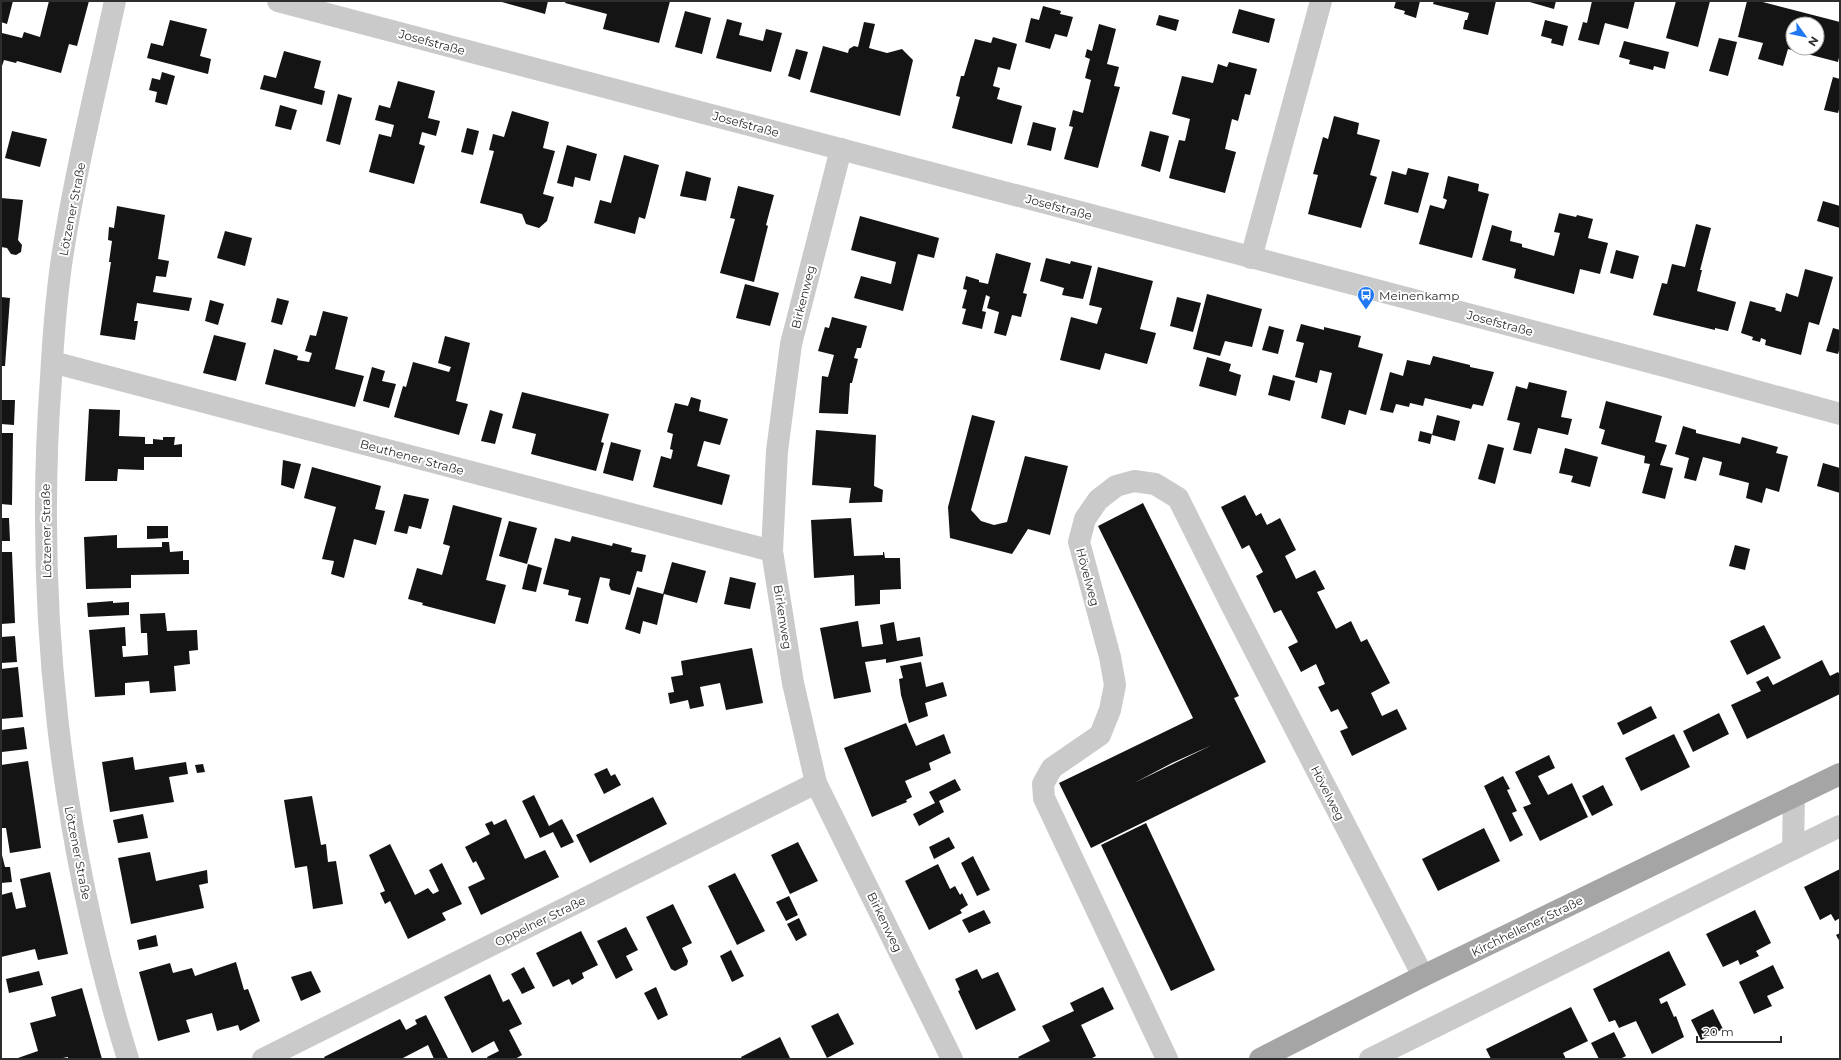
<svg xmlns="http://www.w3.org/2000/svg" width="1841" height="1060" viewBox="0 0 1841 1060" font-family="Montserrat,sans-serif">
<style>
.building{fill:#141414;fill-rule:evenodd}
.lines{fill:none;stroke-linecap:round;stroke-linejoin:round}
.street{stroke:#cacaca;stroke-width:22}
.primary{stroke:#a5a5a5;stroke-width:22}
.labels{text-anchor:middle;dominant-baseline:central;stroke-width:4;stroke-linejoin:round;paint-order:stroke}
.street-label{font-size:12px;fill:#2d2d2d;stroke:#fff}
.poi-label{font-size:12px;fill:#2d2d2d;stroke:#fff;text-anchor:start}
</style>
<rect width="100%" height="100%" fill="#fff"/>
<g class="building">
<path d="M1 1H13L7 24 1 22Z"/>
<path d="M49 1H89L77 46 69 44 61 73 17 61 16 63 4 60 1 69 2 33 22 38 24 32 40 37Z"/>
<path d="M498 1H548L545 14Z"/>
<path d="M566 1H670L659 43 603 29 607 14 565 3Z"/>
<path d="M1396 1H1420L1416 18 1404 14 1405 11 1394 8Z"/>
<path d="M1434 1H1496L1488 35 1463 29 1465 20H1467L1469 13 1433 4Z"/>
<path d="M1526 1H1556L1554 9Z"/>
<path d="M1592 1H1635L1628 29 1605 23 1599 45 1578 40 1583 22 1587 23Z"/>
<path d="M1676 1H1710L1698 47 1666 38Z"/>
<path d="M1747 1H1759L1840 22V53L1838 62 1788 49 1783 66 1758 59 1763 43 1738 37ZM1793 24H1817V48H1793Z"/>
<path d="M1043 6 1061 11 1060 14 1073 17 1067 37 1055 34 1050 49 1025 42 1031 18 1039 20Z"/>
<path d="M1239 9 1275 19 1269 43 1232 33Z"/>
<path d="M685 11 711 18 702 54 675 47Z"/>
<path d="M1159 15 1179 20 1176 31 1156 25Z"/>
<path d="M727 19 742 23 739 35 763 41 766 29 782 33 771 72 716 58Z"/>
<path d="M170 20 207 29 200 56 211 59 208 74 147 58 151 43 163 46Z"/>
<path d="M1545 20 1568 26 1563 46 1551 43 1552 39 1541 36Z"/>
<path d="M864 22 875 24 869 48 887 53 902 49 913 60 900 116 810 92 823 46 848 53 849 49 854 46 858 47Z"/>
<path d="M1099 24 1116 29 1107 64 1119 67 1114 86 1120 87 1098 168 1064 159 1073 127 1069 126 1073 110 1083 113 1091 80 1085 78 1090 59 1085 57 1087 49 1092 51Z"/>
<path d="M993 37 1017 44 1010 70 998 67 993 86 1000 88 997 99 1022 106 1012 144 952 128 960 97 956 96 961 76H964L975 39 991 43Z"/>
<path d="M1719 38 1737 42 1728 76 1709 71Z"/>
<path d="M1624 41 1669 52 1665 69 1654 66 1653 70 1629 64 1630 60 1619 57Z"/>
<path d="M796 49 808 52 800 80 788 76Z"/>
<path d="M284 51 321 61 314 88 325 91 322 105 260 89 264 75 276 78Z"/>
<path d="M1229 62 1257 69 1250 95 1245 94 1238 121 1232 119 1225 149 1236 152 1225 193 1169 178 1179 140 1185 141 1190 119 1172 114 1182 76 1213 83 1218 64 1227 67Z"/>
<path d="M162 72 175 76 167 105 155 102 157 92 149 90 152 78 160 80Z"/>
<path d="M1833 77 1840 79V106L1838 113 1824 110Z"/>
<path d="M398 81 435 91 428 118 440 121 436 136 422 132 419 144 425 146 414 184 369 172 379 134 391 137 394 125 375 120 379 105 390 108Z"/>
<path d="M338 94 352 98 340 145 326 141Z"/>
<path d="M280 105 297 110 291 130 275 126Z"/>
<path d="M512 111 549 122 543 148 555 151 543 194 554 197 547 221 539 228 526 224 522 214 480 203 494 151 489 150 493 134 504 137Z"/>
<path d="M1334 116 1359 123 1357 134 1380 140 1370 175 1377 177 1361 228 1308 214 1318 175 1313 174 1323 137 1328 139Z"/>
<path d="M1033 122 1056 128 1051 151 1027 145Z"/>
<path d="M467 128 479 131 473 155 461 152Z"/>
<path d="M12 131 47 139 40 167 5 158Z"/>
<path d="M1150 131 1169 136 1160 172 1141 166Z"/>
<path d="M567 145 597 154 590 181 575 177 573 187 557 183Z"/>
<path d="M624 155 659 165 645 219 639 217 635 234 594 223 600 200 611 203Z"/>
<path d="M1408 168 1429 173 1418 213 1384 204 1392 171 1406 175Z"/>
<path d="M686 171 711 178 706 201 680 196Z"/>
<path d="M1448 176 1479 184 1478 191 1489 194 1472 258 1419 244 1430 205 1444 209 1447 200 1443 198Z"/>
<path d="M738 186 774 195 766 225 768 226 754 282 720 273 735 219 730 218Z"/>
<path d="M1 198 23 200 18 240 22 245 21 252 16 255 11 254 7 248 1 247Z"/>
<path d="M1823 201 1840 206V228L1817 221Z"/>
<path d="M117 206 165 215 158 259 169 261 166 277 156 276 153 292 192 298 189 311 137 303 134 321H138L135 340 100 335 111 262H109L112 241 108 240 109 227 114 228Z"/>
<path d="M1559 213 1576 217 1577 215 1593 219 1588 238 1608 243 1600 274 1580 269 1574 294 1514 278 1516 269 1482 260 1492 225 1512 231 1510 241 1522 244V247L1554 256 1560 233 1554 232Z"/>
<path d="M860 216 939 238 934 258 918 254 903 311 854 298 861 276 891 284 896 262 851 250Z"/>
<path d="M1696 224 1711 228 1700 270H1702L1697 291 1736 302 1728 331 1715 328V330L1653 315 1662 283 1667 284 1672 264 1685 267Z"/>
<path d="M225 231 252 238 245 266 217 258Z"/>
<path d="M1616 250 1639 256 1633 279 1610 273Z"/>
<path d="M996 253 1031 263 1023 293 1027 294 1021 317 1012 315 1006 336 994 333 999 312 987 308 990 297 986 295 982 311 986 312 982 329 962 324 966 309 962 308 967 290 963 289 966 276 979 280V282L988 284Z"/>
<path d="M1046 258 1070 264 1071 261 1092 266 1083 299 1062 295 1064 288 1040 281Z"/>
<path d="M1098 267 1153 281 1140 329 1156 333 1147 364 1105 353 1100 370 1060 360 1071 317 1097 324 1102 308 1089 305Z"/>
<path d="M1805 269 1833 277 1819 325 1809 322 1801 355 1765 345 1766 340 1761 338 1760 342 1752 340 1753 337 1741 333 1750 301 1776 308 1775 310 1781 312 1786 293 1798 297Z"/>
<path d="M745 284 779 293 770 326 736 318Z"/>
<path d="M1207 294 1262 309 1252 347 1225 341 1220 356 1193 349Z"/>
<path d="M1 297 10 298 5 366H1Z"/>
<path d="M1177 297 1201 303 1193 332 1170 326Z"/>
<path d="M277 298 289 301 282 325 271 322Z"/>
<path d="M210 300 224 304 218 325 205 321Z"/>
<path d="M323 311 348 317 335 369 364 376 355 407 265 384 274 349 298 356 297 360 309 362 312 353 305 351 310 335 316 336Z"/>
<path d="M832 317 867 326 861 348H857L854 358 858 359 852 383H850L848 414 819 413 822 376 828 377 834 355 818 351 825 327 829 328Z"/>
<path d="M1301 324 1324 330V327L1361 336 1358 347 1383 354 1366 415 1349 410 1345 425 1321 418 1332 373 1320 370 1317 383 1295 377 1304 343 1296 341Z"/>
<path d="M1269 326 1284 330 1278 354 1262 350Z"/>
<path d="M1833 328 1840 330V347L1838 354 1826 351Z"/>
<path d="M214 335 246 343 236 381 203 373Z"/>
<path d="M445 336 470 343 456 401 468 404 459 435 394 417 403 386 406 387 413 362 449 372 451 367 438 363Z"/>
<path d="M1433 356 1470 365V367L1494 372 1483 406 1473 404 1471 409 1425 398 1423 406 1410 403 1409 407 1396 404 1393 413 1380 410 1390 372 1403 376 1407 360 1430 365Z"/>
<path d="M1207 357 1231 364 1229 371 1241 375 1236 396 1199 386Z"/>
<path d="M372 367 385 371 382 381 396 384 389 408 363 401Z"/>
<path d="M1273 375 1295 381 1290 401 1268 395Z"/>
<path d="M1529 382 1567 391 1561 417 1572 419 1568 435 1538 428 1531 454 1513 450 1520 423 1507 420 1516 386 1527 389Z"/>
<path d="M522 392 609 414 601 442 604 443 596 471 531 454 536 434 512 428Z"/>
<path d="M691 397 701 400 699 411 728 419 720 445 704 441 697 466 730 475 722 505 653 487 661 456 671 459 673 450 670 449 673 434 667 432 675 403 688 406Z"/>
<path d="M1 400H15L14 425 1 424Z"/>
<path d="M1606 401 1662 416 1655 442 1667 445 1660 465 1673 468 1665 499 1642 493 1650 464 1644 463 1645 456 1601 444 1605 430 1599 428Z"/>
<path d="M89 409 120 410 119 436 145 437V444H153V439L163 440V437H175L174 445 182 444V457H144V470L118 469 117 481H85Z"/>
<path d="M490 410 503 414 495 444 481 441Z"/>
<path d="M972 415 995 421 971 510 981 521 994 525 1007 522 1025 456 1068 466 1050 535 1028 529 1012 554 950 538 948 507Z"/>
<path d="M1437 415 1460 421 1455 441 1432 435Z"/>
<path d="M1683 426 1696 430V433L1740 444 1742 437 1778 447 1776 453 1788 456 1779 492 1766 488 1762 503 1746 498 1749 483 1719 475 1722 462 1703 457 1696 481 1684 478 1689 458 1675 454Z"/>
<path d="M816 430 876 435 874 486 883 490 882 502 849 503 851 488 812 485Z"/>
<path d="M1420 431 1432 434 1430 444 1418 441Z"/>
<path d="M1 433H13L12 505 1 504Z"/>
<path d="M611 442 641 450 633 481 603 473Z"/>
<path d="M1488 444 1504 448 1495 484 1478 479Z"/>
<path d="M1565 448 1598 457 1590 487 1571 482 1573 476 1559 473Z"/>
<path d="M283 460 301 464 294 489 281 485Z"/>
<path d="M1823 463 1840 468V493L1817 486Z"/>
<path d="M312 467 381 486 375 509 385 511 376 545 354 539 344 578 331 574 334 561 322 559 336 507 304 498Z"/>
<path d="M404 494 429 499 421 529 409 526 407 534 394 531Z"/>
<path d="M1245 495 1256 516 1261 513 1267 525 1280 518 1296 550 1285 556 1296 579 1315 570 1325 589 1317 592 1336 629 1351 621 1361 642 1367 639 1390 683 1371 693 1382 716 1397 709 1407 729 1352 756 1340 731 1348 728 1338 709 1331 712 1318 687 1325 684 1316 664 1301 672 1288 647 1298 642 1281 610 1274 613 1256 576 1263 572 1249 545 1242 549 1221 507Z"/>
<path d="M1143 503 1239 696 1234 698 1266 762 1091 848 1059 783 1193 718 1098 526ZM1212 745 1134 783 1172 763Z"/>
<path d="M453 505 502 518 486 580 506 585 495 624 422 605 423 603 408 599 417 568 442 575 450 546 443 544Z"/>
<path d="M1 518H9L10 541H1Z"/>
<path d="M851 518 854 556 883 555V552H884L885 558H900L901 589 880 590V604L855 606 854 575 814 578 811 520Z"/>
<path d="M509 521 537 528 527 564 499 556Z"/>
<path d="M147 526H168V538L147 539Z"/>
<path d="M117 535V548L162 547V542H169L170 552 183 551V560H189V574L131 575V588L86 589 84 537Z"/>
<path d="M572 536 612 546 613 543 632 548 631 552 646 555 642 572 637 571 630 595 611 590 609 585 610 579 600 577 588 624 575 621 581 598 568 595 569 590 543 584 555 538 570 542Z"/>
<path d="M1735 545 1750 549 1745 570 1729 566Z"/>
<path d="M1 552H12L15 623 1 624Z"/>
<path d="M672 562 706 571 697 603 664 594 657 625 643 621 640 634 625 629 637 587 663 594Z"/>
<path d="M528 564 542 568 536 592 522 589Z"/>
<path d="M730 577 756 583 750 609 724 604Z"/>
<path d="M113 601V603L129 602V615L88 617 87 603Z"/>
<path d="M165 613 167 631 197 630 198 650 189 651 190 664 174 666 176 691 150 693 149 681 125 683V695L95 697 89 630 125 627 126 646H122L123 657 148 655 147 633H141L140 614Z"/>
<path d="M858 621 862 647 883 644 880 625 894 622 897 641 920 637 923 656 886 663V659L865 662 871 692 834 699 820 628Z"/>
<path d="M1764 625 1781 658 1747 675 1730 641Z"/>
<path d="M15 636 17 662 1 663V637Z"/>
<path d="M752 648 763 703 726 710 720 683 700 687 704 706 690 709 688 700 670 704 668 693 674 692 671 677 683 675 681 661Z"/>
<path d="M1822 660 1830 676 1838 672 1840 675V694L1747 739 1731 705 1761 691 1756 682 1768 676 1773 685Z"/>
<path d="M921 662 926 687 943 682 947 696 925 703 928 716 909 723 901 695 899 679 903 678 900 666Z"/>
<path d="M18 667 23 717 1 719V669Z"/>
<path d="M1651 706 1657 718 1623 735 1617 723Z"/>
<path d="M1719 713 1729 734 1693 752 1683 731Z"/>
<path d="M906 723 916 746 944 734 951 753 929 763 931 770 905 781 912 797 906 800 907 802 872 817 844 748Z"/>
<path d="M24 727 27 749 2 752 1 730Z"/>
<path d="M1674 734 1690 767 1641 791 1625 758Z"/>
<path d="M1549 755 1555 768 1538 776 1548 795 1572 783 1588 817 1540 841 1523 807 1531 804 1515 772Z"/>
<path d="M133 757 135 770 186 762 188 774 169 777 174 802 110 812 102 762Z"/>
<path d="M28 761 41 848 10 853 6 828H1V765Z"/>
<path d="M203 764 205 772 197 773 195 765Z"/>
<path d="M607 768 611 776 615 774 621 785 604 794 594 774Z"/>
<path d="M1503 776 1510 789 1507 790 1517 811 1512 813 1523 835 1510 842 1484 786Z"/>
<path d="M955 779 961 790 939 801 944 812 919 826 913 814 935 803 929 792Z"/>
<path d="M1603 785 1613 805 1592 816 1582 796Z"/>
<path d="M534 795 549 826 562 819 574 842 561 848 553 832 540 838 522 801Z"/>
<path d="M312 796 321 845 326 844 328 862 336 861 343 904 313 909 307 866 295 868 284 800Z"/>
<path d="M653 797 667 824 590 863 576 835Z"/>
<path d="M143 814 148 838 118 843 113 820Z"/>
<path d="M506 819 525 859 545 850 559 877 481 915 468 887 485 879 476 861 473 863 465 847 490 834 485 824 492 821 494 825Z"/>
<path d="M1146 823 1215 970 1171 991 1101 845Z"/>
<path d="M1484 828 1500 861 1438 891 1422 859Z"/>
<path d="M949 837 955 848 934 859 929 847Z"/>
<path d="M798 842 818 881 790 894 771 855Z"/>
<path d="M390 844 415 895 428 888 433 894 439 891 429 870 442 863 462 904 442 913 446 920 408 939 390 901 385 904 380 893 385 891 369 855Z"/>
<path d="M1 851 5 867H10L12 882 1 883Z"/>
<path d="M150 852 156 881 207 870 208 883 199 885 204 908 131 924 118 858Z"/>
<path d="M973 856 990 890 977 896 961 863Z"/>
<path d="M938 864 950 889 955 886 960 895 962 893 968 905 960 910 962 913 929 930 905 881Z"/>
<path d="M1840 869V918L1835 921 1831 914 1820 920 1804 887Z"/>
<path d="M50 872 68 954 38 960 35 949 1 957V895L12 892 16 909 26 907 20 879Z"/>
<path d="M735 873 765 931 737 945 708 886Z"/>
<path d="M789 896 798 915 786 921 776 902Z"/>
<path d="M673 904 692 943 682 948 688 961 687 965 675 971 671 969 646 917Z"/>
<path d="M984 910 991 923 969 933 962 920Z"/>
<path d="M1755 910 1771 943 1756 951 1759 956 1740 965 1738 960 1723 967 1706 934Z"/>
<path d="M799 918 807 935 796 941 787 924Z"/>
<path d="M626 927 638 950 626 956 633 970 616 979 597 941Z"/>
<path d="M581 931 598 965 582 973 584 978 572 985 569 979 553 987 536 953Z"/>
<path d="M1840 933V942L1836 935Z"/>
<path d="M156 935 158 946 139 950 137 940Z"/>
<path d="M731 950 744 976 732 982 720 956Z"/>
<path d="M1669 951 1686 985 1659 999 1661 1004 1667 1001 1674 1017 1676 1016 1684 1037 1652 1054 1636 1021 1619 1028 1615 1020 1609 1022 1593 989Z"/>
<path d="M236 962 244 990 248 989 260 1021 240 1031 238 1025 217 1031 212 1013 186 1020 190 1032 158 1041 139 972 170 963 173 973 192 968 195 976Z"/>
<path d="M1773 965 1784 988 1767 996 1772 1006 1754 1014 1739 982Z"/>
<path d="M524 967 535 988 522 994 511 974Z"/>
<path d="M977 969 982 979 998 972 1016 1010 976 1030 958 991 960 990 955 979Z"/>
<path d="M39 971 43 985 9 993 6 979Z"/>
<path d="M311 971 321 992 301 1001 291 977Z"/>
<path d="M490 974 503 1002 509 999 522 1024 509 1030 522 1055 515 1059H488L487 1057 499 1051 494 1041 472 1053 444 997Z"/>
<path d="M656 987 668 1015 658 1020 644 993Z"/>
<path d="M1103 987 1114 1009 1081 1025 1096 1056 1090 1059H1020L1018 1057 1050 1041 1042 1026 1074 1011 1070 1003Z"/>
<path d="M82 988 102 1059H68V1057L58 1059H15L38 1051 30 1023 56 1016 51 997Z"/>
<path d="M1571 1007 1588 1041 1563 1053 1566 1059H1491L1486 1049Z"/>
<path d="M1713 1009 1723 1029 1701 1040 1691 1020Z"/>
<path d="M838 1013 854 1044 827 1058 811 1026Z"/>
<path d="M426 1015 448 1058 447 1059H434L428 1045 401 1059H325L324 1057 400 1019 406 1030 417 1024 415 1020Z"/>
<path d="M1614 1032 1626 1056 1620 1059H1599L1591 1043Z"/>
<path d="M780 1037 790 1058 742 1059 741 1057Z"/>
</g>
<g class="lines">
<g class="street">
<path d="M115 1C96 89 74 176 61 265 56 302 53 340 51 378 34 607 60 839 128 1059"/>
<path d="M278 1 1661 365 1840 414"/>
<path d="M841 149 791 344 777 451 772 551 793 683 816 783 952 1059"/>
<path d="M1251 258 1321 1"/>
<path d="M52 362 772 551"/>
<path d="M1793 849 1840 826"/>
<path d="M263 1059 816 783"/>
<path d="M1167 1059 1044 798 1043 784 1052 768 1100 735 1110 710 1115 685 1110 657 1079 542 1085 519 1098 500 1116 486 1134 481 1155 484 1178 498 1232 606 1423 976"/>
<path d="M1370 1059 1793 849 1794 796"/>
</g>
<path class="primary" d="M1260 1059 1423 976 1840 774"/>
</g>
<defs>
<symbol id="bus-pin" viewBox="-11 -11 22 30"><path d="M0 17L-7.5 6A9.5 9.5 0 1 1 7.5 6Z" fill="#2077f4" stroke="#fff"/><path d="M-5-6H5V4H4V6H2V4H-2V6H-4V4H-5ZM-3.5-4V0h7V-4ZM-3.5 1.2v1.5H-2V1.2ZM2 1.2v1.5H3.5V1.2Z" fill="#fff"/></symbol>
</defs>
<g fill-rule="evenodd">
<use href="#bus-pin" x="1356" y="285" width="20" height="27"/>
</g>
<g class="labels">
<g class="street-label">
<text transform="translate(432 42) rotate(15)">Josefstraße</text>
<text transform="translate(746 124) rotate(15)">Josefstraße</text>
<text transform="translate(1059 207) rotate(15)">Josefstraße</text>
<text transform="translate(72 209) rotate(-79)">Lötzener Straße</text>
<text transform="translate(803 297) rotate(-76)">Birkenweg</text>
<text transform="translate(1500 323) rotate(15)">Josefstraße</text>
<text transform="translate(412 457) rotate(15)">Beuthener Straße</text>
<text transform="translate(46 531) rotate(-91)">Lötzener Straße</text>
<text transform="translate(1088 577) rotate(75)">Hövelweg</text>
<text transform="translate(783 617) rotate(81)">Birkenweg</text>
<text transform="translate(1328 793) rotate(63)">Hövelweg</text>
<text transform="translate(78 853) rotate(79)">Lötzener Straße</text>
<text transform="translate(540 921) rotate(-26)">Oppelner Straße</text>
<text transform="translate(885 922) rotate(64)">Birkenweg</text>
<text transform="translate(1527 926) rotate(-26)">Kirchhellener Straße</text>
</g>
<g class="poi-label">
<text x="1379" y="295">Meinenkamp</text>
</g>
</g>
<rect width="1841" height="1060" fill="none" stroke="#2d2d2d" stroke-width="4"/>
<g transform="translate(1805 36) rotate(123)"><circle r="19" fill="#ffffff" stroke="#ababab"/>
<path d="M0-3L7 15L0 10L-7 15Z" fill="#2077f4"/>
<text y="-6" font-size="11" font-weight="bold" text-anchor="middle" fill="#2d2d2d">N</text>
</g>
<path d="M1697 1036v6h84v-6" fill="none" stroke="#2d2d2d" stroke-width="2"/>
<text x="1703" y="1036" font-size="12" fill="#2d2d2d" stroke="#ffffff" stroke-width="3" paint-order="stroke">20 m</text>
</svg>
